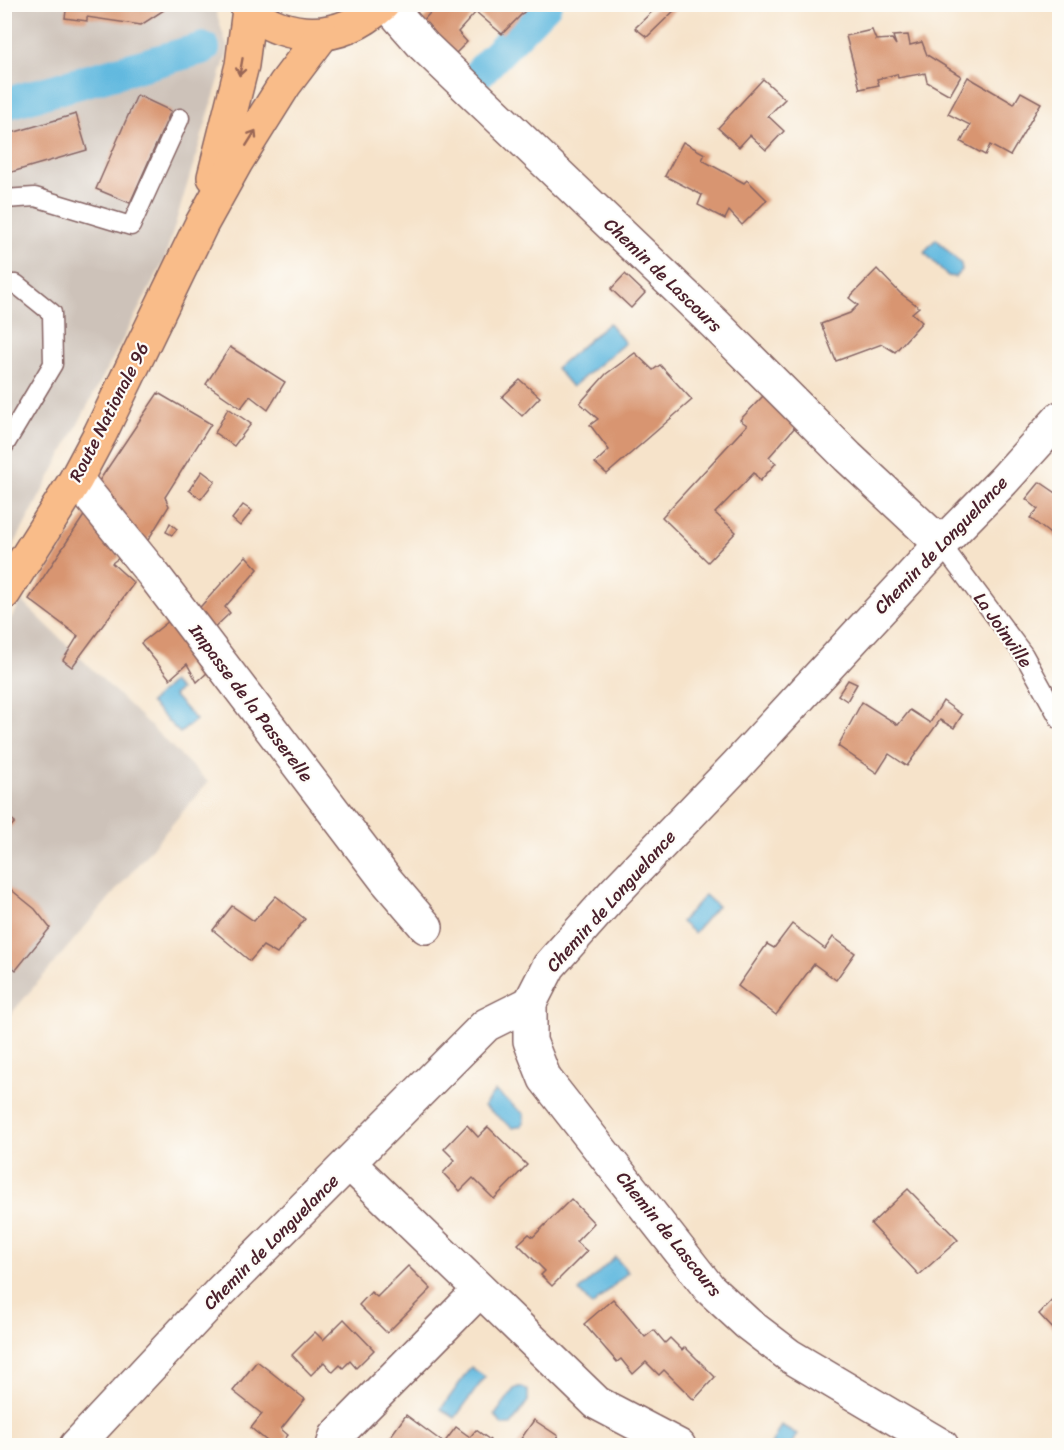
<svg xmlns="http://www.w3.org/2000/svg" width="1064" height="1450" viewBox="0 0 1064 1450" font-family="Sriracha,sans-serif">
<style>
.industrial{fill:#cdc2b9}
.water{fill:#62b9df;stroke:#566c85;stroke-width:1.5}
.lines{fill:none;stroke-linecap:round;stroke-linejoin:round}
.canal{stroke:#62b9df;stroke-width:32}
.building{fill:#d89571}
.service-casing{stroke:#866463;stroke-width:21}
.minor-casing{stroke:#866463;stroke-width:36}
.tertiary-casing{stroke:#866463;stroke-width:36}
.primary-casing{stroke:#866463;stroke-width:36}
.service{stroke:#fff;stroke-width:18}
.minor{stroke:#fff;stroke-width:33}
.tertiary{stroke:#fff;stroke-width:33}
.primary{stroke:#f9bc89;stroke-width:33}
.oneway{stroke:#965}
.labels{text-anchor:middle;dominant-baseline:central;stroke-width:4.5;stroke-linejoin:round;paint-order:stroke}
.street-label{font-size:18px;fill:#4a1f2b;stroke:#fdfcf7}
</style>
<rect width="100%" height="100%" fill="#fdfcf7"/>
<filter id="ink" filterUnits="userSpaceOnUse"><feTurbulence type="fractalNoise" baseFrequency=".0167" numOctaves="2"/><feDisplacementMap in="SourceGraphic" scale="12" xChannelSelector="R" yChannelSelector="G"/><feConvolveMatrix kernelMatrix="1 2 1 2 8 2 1 2 1" color-interpolation-filters="sRGB"/></filter>
<filter id="wash" filterUnits="userSpaceOnUse"><feTurbulence type="fractalNoise" baseFrequency=".008" numOctaves="4" result="noise"/><feDisplacementMap in="SourceGraphic" scale="24" xChannelSelector="R" yChannelSelector="G"/><feGaussianBlur stdDeviation="1.35" result="paint"/><feColorMatrix in="noise" values="0 0 0 0 0 0 0 0 0 0 0 0 0 0 0 0 0 1.4 0 .05"/><feComposite in="paint" operator="in"/></filter>
<g filter="url(#wash)">
<rect width="100%" height="100%" fill="#f6e3ca"/>
<g class="industrial">
<path d="M5 5H214L228 50 164 261 5 562Z"/>
<path d="M22 601 208 782 5 1021 4 629Z"/>
</g>
<g class="water">
<path d="M936 239 961 264 962 270 955 277 948 276 924 252Z"/>
<path d="M609 323 625 343 572 387 556 368Z"/>
<path d="M172 682 180 690 173 695 196 720 180 733 150 703Z"/>
<path d="M705 895 717 906 694 933 681 922Z"/>
<path d="M495 1091 524 1114V1120L521 1126 513 1128 484 1106Z"/>
<path d="M615 1257 628 1272 592 1306 579 1291Z"/>
<path d="M471 1367 485 1377 455 1418 441 1409Z"/>
<path d="M518 1387H522L528 1391V1401L511 1425H502L495 1415 514 1389Z"/>
<path d="M781 1425 797 1434 791 1445H771Z"/>
</g>
<g class="lines">
<g class="canal">
<path d="M480 72 546 4"/>
<path d="M4 104 204 48"/>
</g>
</g>
<g id="blocks">
<g class="building">
<path d="M67 4H161L164 10 141 25 87 17V21L65 18Z"/>
<path d="M438 4H532L502 34 476 12 458 32 467 42 453 56 420 24Z"/>
<path d="M660 4H681L647 37 635 28Z"/>
<path d="M872 30 876 40 892 39 896 45 893 36 908 35 910 45 922 42 927 55 961 76 950 95 927 82 925 73 898 78 897 74 877 79 879 85 860 89 846 36Z"/>
<path d="M968 77 1014 104 1021 92 1041 103 1010 156 990 145 985 155 961 142 970 125 948 114Z"/>
<path d="M763 79 785 99 768 116 784 131 766 150 750 135 739 147 718 128Z"/>
<path d="M137 95 171 111 130 203 96 189Z"/>
<path d="M76 114 87 150 5 174V135Z"/>
<path d="M683 142 705 154 702 160 744 183 747 180 767 200 742 225 729 211 725 219 698 205 702 195 665 176Z"/>
<path d="M877 269 900 293 919 307 912 313 922 322 895 352 882 344 836 361 821 324 850 313 858 305 849 298Z"/>
<path d="M625 274 645 293 631 308 611 289Z"/>
<path d="M230 347 285 382 268 410 250 396 241 408 206 384Z"/>
<path d="M635 353 653 370 660 365 692 400 607 474 595 463 609 450 590 425 598 419 580 403 606 374Z"/>
<path d="M520 380 540 397 522 416 502 397Z"/>
<path d="M158 393 211 424 165 497 169 506 142 550 95 487Z"/>
<path d="M764 395 796 426 769 457 776 463 760 481 754 473 715 513 736 532 708 562 662 517 747 425 740 420Z"/>
<path d="M228 408 251 424 234 446 215 433Z"/>
<path d="M202 471 215 481 201 499 189 490Z"/>
<path d="M1040 482 1059 495V541L1030 518 1038 509 1026 499Z"/>
<path d="M243 505 252 511 240 526 232 519Z"/>
<path d="M85 514 120 557 112 563 134 583 72 667 63 660 78 636 29 599Z"/>
<path d="M170 523 177 529 172 535 166 532Z"/>
<path d="M246 556 258 569 225 607 230 613 208 634 193 615Z"/>
<path d="M169 621 208 672 197 682 187 664 170 679 141 643Z"/>
<path d="M848 680 857 684 847 701 838 695Z"/>
<path d="M943 701 962 715 954 728 940 720 907 766 889 754 877 773 838 746 862 702 898 725 910 710 930 723Z"/>
<path d="M4 813 15 822 4 834Z"/>
<path d="M4 884 35 909 50 928 16 970 4 960Z"/>
<path d="M276 896 305 919 277 954 263 946 250 961 213 930 232 906 254 921Z"/>
<path d="M792 924 825 949 833 937 855 953 836 980 814 964 776 1015 738 986 767 944 774 948Z"/>
<path d="M467 1125 478 1137 488 1127 527 1165 494 1199 473 1178 460 1191 443 1173 455 1160 444 1149Z"/>
<path d="M908 1189 958 1240 919 1275 871 1224Z"/>
<path d="M571 1199 594 1223 576 1242 587 1251 552 1286 541 1275 545 1271 518 1244 529 1234 533 1237Z"/>
<path d="M408 1266 431 1289 387 1333 359 1305 371 1292 377 1297Z"/>
<path d="M1059 1293V1335L1039 1314Z"/>
<path d="M613 1299 645 1337 654 1330 665 1343 670 1338 682 1350 685 1347 715 1377 694 1400 664 1370 659 1375 646 1362 633 1374 621 1359 617 1362 584 1324Z"/>
<path d="M344 1319 374 1350 356 1368 350 1361 343 1368 340 1365 333 1372 324 1362 311 1375 292 1355 315 1332 323 1340Z"/>
<path d="M257 1361 305 1399 281 1429 288 1435 279 1446H273L251 1428 262 1414 233 1391Z"/>
<path d="M406 1415 444 1443 456 1427 470 1437 476 1430 490 1440 487 1446H387L385 1444Z"/>
<path d="M534 1420 558 1436 552 1446H516Z"/>
</g>
</g>
</g>
<g filter="url(#ink)">
<use href="#blocks" fill-opacity="0" stroke="#866463" stroke-width="1.5"/>
<g class="lines">
<defs>
<g id="service">
<path d="M4 199 35 197 131 226 180 118"/>
<path d="M4 284H16L52 313 53 364 4 446"/>
<path d="M941 544 1024 655 1060 720"/>
</g>
<g id="minor">
<path d="M76 479 153 574 386 880 426 927"/>
<path d="M349 1163 597 1403 679 1446"/>
<path d="M76 1446 220 1292 486 1025 530 1003"/>
<path d="M333 1446 336 1436 479 1291"/>
</g>
<g id="tertiary">
<path d="M387 4 424 46 715 324 848 457 941 544"/>
<path d="M942 1446 790 1356 748 1324 709 1288 545 1079 530 1041V1003L549 966 614 893 737 765 941 544 1003 481 1060 418"/>
</g>
<g id="primary">
<path d="M246 4C253 15 268 24 280 28 319 41 353 31 383 4"/>
<path d="M214 177 242 65 249 9"/>
<path d="M4 593 76 479 100 434 201 225 236 162 285 84 322 35"/>
</g>
</defs>
<use href="#service" class="service-casing"/>
<use href="#minor" class="minor-casing"/>
<use href="#tertiary" class="tertiary-casing"/>
<use href="#primary" class="primary-casing"/>
<use href="#service" class="service"/>
<use href="#minor" class="minor"/>
<use href="#tertiary" class="tertiary"/>
<use href="#primary" class="primary"/>
</g>
<defs><path id="oneway-shaft" d="M-6 0H5M1.5-3L5.5 0L1.5 3" fill="none" stroke-width="1.6" stroke-linecap="round" stroke-linejoin="round" transform="scale(1.5)"/></defs>
<g class="oneway">
<use href="#oneway-shaft" transform="translate(241 67) rotate(100)"/>
<use href="#oneway-shaft" transform="translate(251 138) rotate(-58)"/>
</g>
</g>
<g class="labels">
<g class="street-label">
<text transform="translate(663 275) rotate(44)">Chemin de Lascours</text>
<text transform="translate(109 412) rotate(-63)">Route Nationale 96</text>
<text transform="translate(941 545) rotate(-46)">Chemin de Longuelance</text>
<text transform="translate(1003 630) rotate(55)">La Joinville</text>
<text transform="translate(251 703) rotate(53)">Impasse de la Passerelle</text>
<text transform="translate(611 901) rotate(-48)">Chemin de Longuelance</text>
<text transform="translate(669 1234) rotate(51)">Chemin de Lascours</text>
<text transform="translate(271 1242) rotate(-45)">Chemin de Longuelance</text>
</g>
</g>
<rect width="1064" height="1450" fill="none" stroke="#fdfcf7" stroke-width="24"/>
</svg>
